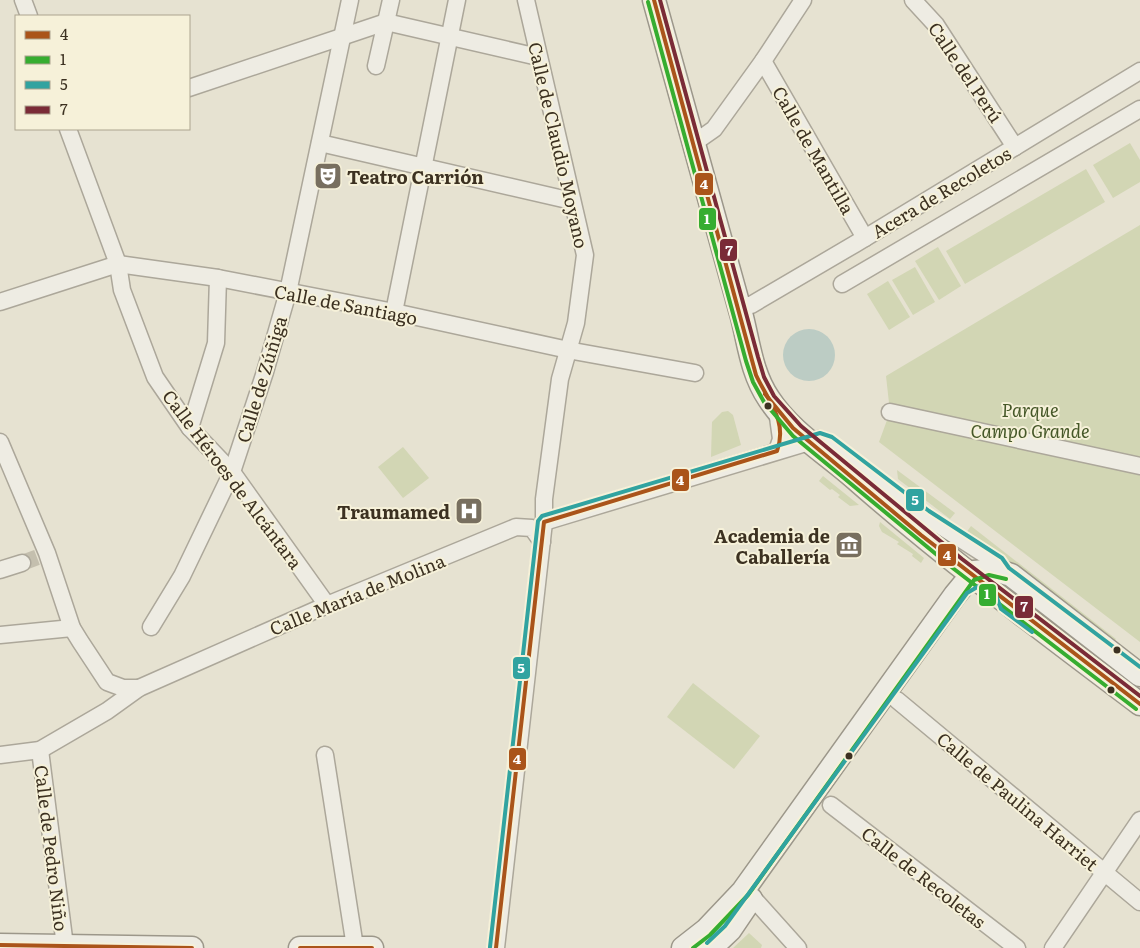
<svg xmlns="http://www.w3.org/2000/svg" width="1140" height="948" viewBox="0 0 1140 948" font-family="Literata,serif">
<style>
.green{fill:#d2d6b4}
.water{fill:#bcccc4}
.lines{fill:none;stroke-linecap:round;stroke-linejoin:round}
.street-tunnel{stroke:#c4bfae;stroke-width:16;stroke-dasharray:16 8;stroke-linecap:butt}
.street-casing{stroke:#aca79a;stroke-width:19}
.secondary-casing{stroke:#9c978a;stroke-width:25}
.street{stroke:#eeece3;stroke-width:16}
.secondary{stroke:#eeece3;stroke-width:22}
.bus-1-casing{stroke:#f6f1d9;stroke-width:8}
.bus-2-casing{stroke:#f6f1d9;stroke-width:8}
.bus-3-casing{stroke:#f6f1d9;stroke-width:8}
.bus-4-casing{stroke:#f6f1d9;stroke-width:8}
.bus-1{stroke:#aa541a;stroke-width:4}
.bus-2{stroke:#36ad30;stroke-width:4}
.bus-3{stroke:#31a3a0;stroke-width:4}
.bus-4{stroke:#7a2b37;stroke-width:4}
.bus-dot{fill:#3c3121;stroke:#f6f1d9;stroke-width:2}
.labels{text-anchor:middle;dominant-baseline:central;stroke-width:4;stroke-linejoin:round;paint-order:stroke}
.street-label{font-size:18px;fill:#3c3121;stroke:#f6f1d9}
.poi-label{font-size:18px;font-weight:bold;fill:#3c3121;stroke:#f6f1d9;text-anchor:end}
.park-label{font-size:18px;font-style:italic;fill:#465828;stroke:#f6f1d9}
.line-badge{stroke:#f6f1d9;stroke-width:2}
.badge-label{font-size:14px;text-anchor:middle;font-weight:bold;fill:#fff}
</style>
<rect width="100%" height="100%" fill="#e6e2d1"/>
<g class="green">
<path d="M1130 143 1140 160V182L1113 198 1093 165Z"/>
<path d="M1086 169 1105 202 965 284 946 251Z"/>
<path d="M1140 225V642L879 442 890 412 886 376Z"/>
<path d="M938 247 961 286 939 300 915 261Z"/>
<path d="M915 267 935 302 913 315 892 280Z"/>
<path d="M888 281 910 317 889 330 867 294Z"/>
<path d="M728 411 733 415 741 445 711 457 712 422 722 412Z"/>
<path d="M403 447 429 478 403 498 378 467Z"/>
<path d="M897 470 955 513 950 519 898 479Z"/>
<path d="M823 476 859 505 850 506 838 497 840 495 832 489 830 490 819 481Z"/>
<path d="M880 522 924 558 921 563 912 556 913 554 897 544 899 542 882 532 879 526Z"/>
<path d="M971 526 1116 639 1110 646 966 533Z"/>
<path d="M693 683 760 736 734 769 667 717Z"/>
<path d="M749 933 762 945 761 948H733Z"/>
</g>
<circle class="water" cx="809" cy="355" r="26"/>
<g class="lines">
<path class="street-tunnel" d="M22 563 38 557"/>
<defs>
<g id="street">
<path d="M23 0 29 16"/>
<path d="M913 0 936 25 1015 147"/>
<path d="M763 61 865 238"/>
<path d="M376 66 391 0"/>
<path d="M189 88 386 22 538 57"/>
<path d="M68 129 118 264 122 290 155 377 190 428 232 472 327 605"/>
<path d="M320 143 572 201"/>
<path d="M694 143 714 129 763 61 803 0"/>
<path d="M842 284 1140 109"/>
<path d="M0 302 118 264 218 278 394 312 573 351 695 373"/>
<path d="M738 305H751L855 244 1140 71"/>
<path d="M394 312 457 0"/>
<path d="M777 410 781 439 777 451"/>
<path d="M890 412 1140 466"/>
<path d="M190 428 216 343 218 278"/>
<path d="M0 442 47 553 72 628 80 641 107 682 123 688H139"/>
<path d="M544 522 819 439 828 442 925 516 998 563 1005 572"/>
<path d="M0 570 22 563"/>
<path d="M151 627 182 576 232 472 265 372 288 292 350 0"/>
<path d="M0 635 72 628"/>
<path d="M897 700 1140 902"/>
<path d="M40 750 65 946"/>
<path d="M0 755 40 750 107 711 139 688 327 605 516 527 532 528 542 542"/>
<path d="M325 755 355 947"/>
<path d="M831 805 1017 948"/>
<path d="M744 902 753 898 798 948"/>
<path d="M496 948 544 522V499L560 379 576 323 585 255 526 0"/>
<path d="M1053 948 1140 820"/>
</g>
<g id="secondary">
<path d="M654 0 742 317C749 345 752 374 769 399 790 431 823 451 852 476 944 557 1042 630 1140 704"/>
<path d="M0 945 192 948"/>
<path d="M300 948H372"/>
<path d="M683 948 706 930 743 891 955 595 974 572 995 570 1011 575 1140 675"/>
<path d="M711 948 730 930 751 899"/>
</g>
</defs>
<use href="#street" class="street-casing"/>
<use href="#secondary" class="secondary-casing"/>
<use href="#street" class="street"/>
<use href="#secondary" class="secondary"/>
<defs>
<g id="bus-1">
<path d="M765 394 793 428 921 535 1140 704"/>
<path d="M0 945 192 948"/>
<path d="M300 948H372"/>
<path d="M496 948 544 522 777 451C788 421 768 401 756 375L654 0"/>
</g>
<g id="bus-2">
<path d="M648 2 746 361 753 382 764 402 793 436 954 569 1136 709"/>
<path d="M693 948 710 935 748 895 974 580 989 575 1006 579"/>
</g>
<g id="bus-3">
<path d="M707 943 725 926 967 593 979 586 993 587 1001 609 1032 632"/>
<path d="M490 947 538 521 542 516 820 433 832 437 929 511 1002 558 1009 568 1140 667"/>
</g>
<path id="bus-4" d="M660 0 758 357 764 377 774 396 801 426 962 559 1140 696"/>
</defs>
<use href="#bus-1" class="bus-1-casing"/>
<use href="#bus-2" class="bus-2-casing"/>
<use href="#bus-3" class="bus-3-casing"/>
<use href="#bus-4" class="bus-4-casing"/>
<use href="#bus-1" class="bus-1"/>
<use href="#bus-2" class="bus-2"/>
<use href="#bus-3" class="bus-3"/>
<use href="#bus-4" class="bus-4"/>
</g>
<defs>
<symbol id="theatre-square" viewBox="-11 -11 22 22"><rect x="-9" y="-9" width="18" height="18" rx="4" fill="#786f5f" stroke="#f6f1d9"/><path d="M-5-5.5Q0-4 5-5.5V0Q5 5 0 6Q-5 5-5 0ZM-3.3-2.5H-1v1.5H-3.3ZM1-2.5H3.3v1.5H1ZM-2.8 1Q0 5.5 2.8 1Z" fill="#fff"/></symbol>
<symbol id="hospital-square" viewBox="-11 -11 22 22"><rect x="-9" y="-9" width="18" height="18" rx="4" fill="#786f5f" stroke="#f6f1d9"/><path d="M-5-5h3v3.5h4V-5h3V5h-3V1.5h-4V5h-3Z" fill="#fff"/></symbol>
<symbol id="museum-square" viewBox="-11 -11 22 22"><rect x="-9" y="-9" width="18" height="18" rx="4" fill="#786f5f" stroke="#f6f1d9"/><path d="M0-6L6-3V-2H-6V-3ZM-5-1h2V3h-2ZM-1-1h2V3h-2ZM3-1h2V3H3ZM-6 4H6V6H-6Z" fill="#fff"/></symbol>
</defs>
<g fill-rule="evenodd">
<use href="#theatre-square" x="312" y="160" width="32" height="32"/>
<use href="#hospital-square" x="453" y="495" width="32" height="32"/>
<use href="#museum-square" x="833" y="529" width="32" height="32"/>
</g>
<g class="bus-dot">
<circle cx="768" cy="406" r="4.5"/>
<circle cx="1117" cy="650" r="4.5"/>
<circle cx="1111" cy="690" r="4.5"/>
<circle cx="849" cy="756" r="4.5"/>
</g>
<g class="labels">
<g class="street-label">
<text transform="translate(966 72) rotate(56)">Calle del Perú</text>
<text transform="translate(559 145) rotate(77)">Calle de Claudio Moyano</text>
<text transform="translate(814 150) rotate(60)">Calle de Mantilla</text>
<text transform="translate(941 192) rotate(-31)">Acera de Recoletos</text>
<text transform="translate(346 304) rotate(11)">Calle de Santiago</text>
<text transform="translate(261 379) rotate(-73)">Calle de Zúñiga</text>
<text transform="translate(233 479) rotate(53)">Calle Héroes de Alcántara</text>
<text transform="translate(357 594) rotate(-22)">Calle María de Molina</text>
<text transform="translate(1018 801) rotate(40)">Calle de Paulina Harriet</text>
<text transform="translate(52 848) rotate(83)">Calle de Pedro Niño</text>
<text transform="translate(924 877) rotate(38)">Calle de Recoletas</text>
</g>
<g class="poi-label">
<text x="347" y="176" text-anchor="start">Teatro Carrión</text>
<text x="450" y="511">Traumamed</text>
<text x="830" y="535">Academia de<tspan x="830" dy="21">Caballería</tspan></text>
</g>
<g class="park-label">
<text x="1030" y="409">Parque<tspan x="1030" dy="21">Campo Grande</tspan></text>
</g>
</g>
<g class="line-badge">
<rect x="694" y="172" width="20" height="24" rx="5" fill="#aa541a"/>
<rect x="698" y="207" width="19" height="24" rx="5" fill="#36ad30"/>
<rect x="719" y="238" width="19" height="24" rx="5" fill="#7a2b37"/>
<rect x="671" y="468" width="19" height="24" rx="5" fill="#aa541a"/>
<rect x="905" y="488" width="20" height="24" rx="5" fill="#31a3a0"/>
<rect x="937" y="543" width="20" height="24" rx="5" fill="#aa541a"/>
<rect x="978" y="583" width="19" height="24" rx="5" fill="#36ad30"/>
<rect x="1014" y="595" width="20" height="24" rx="5" fill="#7a2b37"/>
<rect x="512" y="656" width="19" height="24" rx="5" fill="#31a3a0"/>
<rect x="508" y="747" width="19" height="24" rx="5" fill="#aa541a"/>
</g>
<g class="badge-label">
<text x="704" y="189">4</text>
<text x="707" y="224">1</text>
<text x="729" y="255">7</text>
<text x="680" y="485">4</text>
<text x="915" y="505">5</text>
<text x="947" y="560">4</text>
<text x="987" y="599">1</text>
<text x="1024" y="611">7</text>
<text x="521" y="673">5</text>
<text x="517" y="764">4</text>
</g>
<rect x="15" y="15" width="175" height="115" fill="#f6f1d9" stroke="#aca48f"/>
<rect x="25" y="31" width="25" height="8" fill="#aa541a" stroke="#aca48f"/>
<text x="60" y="40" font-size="15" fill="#3c3121">4</text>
<rect x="25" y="56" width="25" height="8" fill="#36ad30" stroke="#aca48f"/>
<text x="60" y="65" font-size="15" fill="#3c3121">1</text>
<rect x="25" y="81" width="25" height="8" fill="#31a3a0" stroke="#aca48f"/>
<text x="60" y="90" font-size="15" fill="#3c3121">5</text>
<rect x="25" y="106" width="25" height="8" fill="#7a2b37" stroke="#aca48f"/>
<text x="60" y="115" font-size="15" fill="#3c3121">7</text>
</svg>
